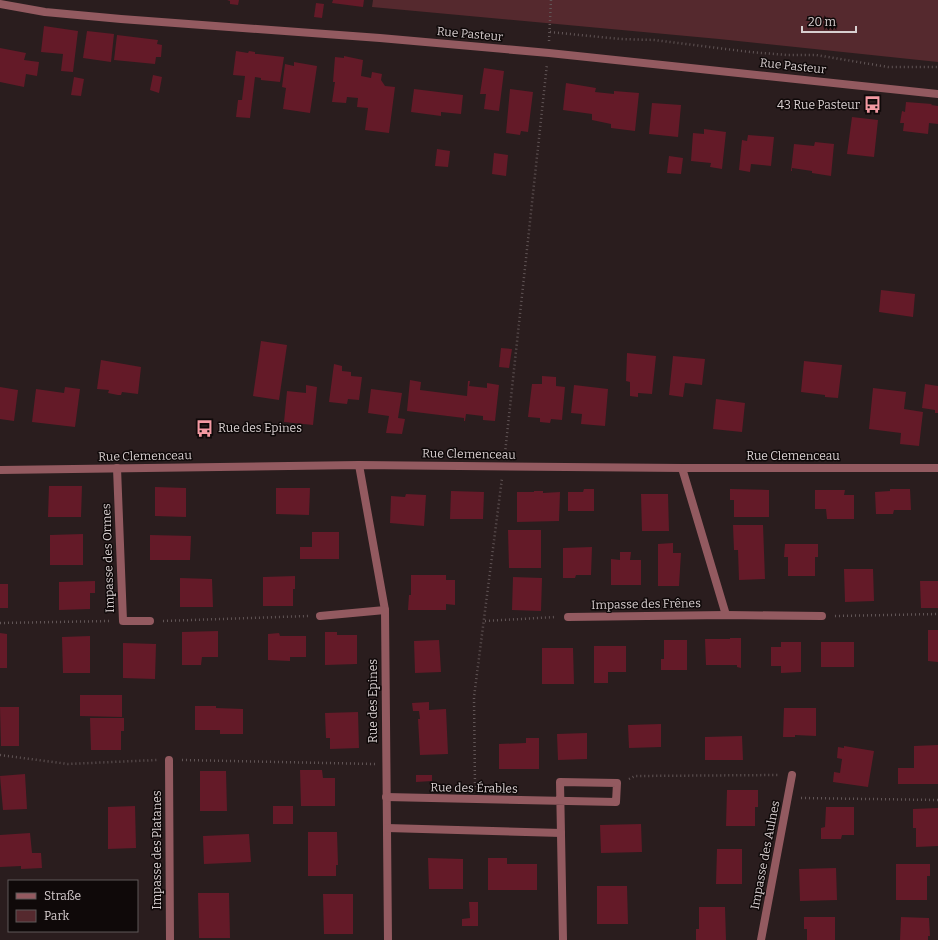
<svg xmlns="http://www.w3.org/2000/svg" width="938" height="940" viewBox="0 0 938 940" font-family="Bitter,serif">
<style>
.green{fill:#55292e}
.building{fill:#641a28}
.lines{fill:none;stroke-linecap:round;stroke-linejoin:round}
.path{stroke:#615556;stroke-width:2.5;stroke-dasharray:1 3;stroke-linecap:butt}
.street{stroke:#935a60;stroke-width:8}
.labels{text-anchor:middle;dominant-baseline:central;stroke-width:3;stroke-linejoin:round;paint-order:stroke}
.street-label{font-size:12px;fill:#d8cfd0;stroke:#0f0909}
.poi-label{font-size:12px;fill:#d8cfd0;stroke:#0f0909;text-anchor:end}
</style>
<rect width="100%" height="100%" fill="#2a1d1e"/>
<path class="green" d="M373 0H938V62L719 39 372 7Z"/>
<g class="building">
<path d="M227 0H239L238 5 230 4V1Z"/>
<path d="M333 0H364L363 7 332 3Z"/>
<path d="M316 3 324 4 322 18 314 17Z"/>
<path d="M44 26 78 31 73 72 61 71 63 54 41 52Z"/>
<path d="M87 31 114 34 111 62 83 58Z"/>
<path d="M117 35 158 40 157 44 162 45 161 57H156L155 64 114 60Z"/>
<path d="M0 48 26 53 24 60 39 62 37 76 26 74 24 87 0 82Z"/>
<path d="M236 51 248 53 249 51 255 52V54H258L284 57 280 82 261 80V78L255 77 250 118 236 117 238 100H242L245 76 233 75Z"/>
<path d="M344 56 363 60 361 76 371 78 372 72 382 74 381 80 385 86 395 87 389 133 365 130 368 108 357 107 358 98 347 97 346 103 332 102 335 82H333L335 57 344 58Z"/>
<path d="M294 62 317 66 310 113 283 109 286 88 282 87 285 64 294 66Z"/>
<path d="M484 68 504 71 499 111 484 109 486 94H480Z"/>
<path d="M153 75 162 77 159 93 150 90Z"/>
<path d="M74 77 84 79 81 96 71 95Z"/>
<path d="M566 83 596 88 595 92 614 94V91L639 93 635 131 611 128V124L592 120V114L563 110Z"/>
<path d="M414 89 463 95 461 114 441 112V116L411 112Z"/>
<path d="M510 89 533 92 528 132 521 131 520 135 506 133Z"/>
<path d="M906 102 932 104 931 105 938 106V124L929 123 928 134 903 131 904 123H900L902 111 905 112Z"/>
<path d="M652 103 681 105 678 137 649 134Z"/>
<path d="M852 117 878 120 874 157 847 154Z"/>
<path d="M704 129 726 132 722 169 710 167 711 163 691 161 693 133 704 134Z"/>
<path d="M748 135 774 137 771 166 751 164 750 172 739 170 742 140 747 141Z"/>
<path d="M815 142 834 144 831 176 812 173V171L792 168V171H791L794 144 814 146Z"/>
<path d="M437 149 450 151 448 167 435 166Z"/>
<path d="M494 153 508 155 506 176 492 174Z"/>
<path d="M669 156 683 158 681 174 667 173Z"/>
<path d="M881 290 915 294 913 317 879 312Z"/>
<path d="M261 341 287 345 279 400 253 396Z"/>
<path d="M501 348 512 349 509 368 499 367Z"/>
<path d="M627 353 656 356 652 394 638 393V397L630 396V382L626 381Z"/>
<path d="M673 356 705 359 702 385 685 383 683 397 669 395Z"/>
<path d="M101 360 141 367 138 394 122 392 121 395H118L108 393 109 390 97 389Z"/>
<path d="M804 361 842 365 838 398 825 397V395L801 392Z"/>
<path d="M334 364 342 366V371L351 372V376L362 377 359 400 348 399 347 404 329 402Z"/>
<path d="M542 376 556 377V386L565 387 562 420 551 419 550 423 540 422V418L528 417 532 384H542Z"/>
<path d="M410 380 421 382 420 390 467 396 468 381H470L469 386 487 388V383L499 385 495 421 483 420V416L466 414 465 421H464V418L407 411Z"/>
<path d="M925 384 938 386V413H935V410L922 408Z"/>
<path d="M306 385 317 387 313 425 284 422 287 391 306 393Z"/>
<path d="M574 385 608 389 605 426 581 424 582 414 571 413Z"/>
<path d="M0 387 18 390 14 421 0 419Z"/>
<path d="M65 387 80 389 75 427 32 422 36 389 64 393Z"/>
<path d="M873 388 906 392 904 409 923 412 919 446 900 444 901 433 869 429Z"/>
<path d="M371 389 402 393 398 418 405 419 402 434 386 433 389 416 368 413Z"/>
<path d="M716 399 745 403 742 432 713 429Z"/>
<path d="M49 486H82L81 517H48Z"/>
<path d="M155 487 186 488V517L155 516Z"/>
<path d="M276 488H310L309 515 276 514Z"/>
<path d="M584 489H594V511H568V492H583Z"/>
<path d="M730 489 769 490V517H734V500H730Z"/>
<path d="M890 489H910L911 510H894L893 514H876L875 492 890 491Z"/>
<path d="M815 490H845L844 495H854V519H827L826 509H815Z"/>
<path d="M451 491 484 492 483 519H450Z"/>
<path d="M534 491H543V493L560 492 559 521 517 522V492H534Z"/>
<path d="M406 494 426 495 424 526 390 523 391 496 405 497Z"/>
<path d="M641 494H668L669 531H642Z"/>
<path d="M733 525H763L765 579 739 580 738 550H734Z"/>
<path d="M508 530H541V568H509Z"/>
<path d="M312 532H339V559H300V547H312Z"/>
<path d="M83 534V565H50V535Z"/>
<path d="M150 535 191 536 190 560H150Z"/>
<path d="M673 543V553H681L679 586H658V544Z"/>
<path d="M785 544H818V557H815V576H788V557H784Z"/>
<path d="M592 547 591 575H576L575 578H563V548Z"/>
<path d="M620 552H631L630 560H641V585H611V559L620 560Z"/>
<path d="M844 569H873L874 601 845 602Z"/>
<path d="M411 575H446V580H455V605L446 604V610H408L409 595H411Z"/>
<path d="M295 576V589H293V606H263V577Z"/>
<path d="M513 577 542 578 541 611 512 610Z"/>
<path d="M180 578 212 579 213 607H180Z"/>
<path d="M95 581V593H90V609L59 610V582Z"/>
<path d="M920 581H938V608H921Z"/>
<rect x="0" y="584" width="8" height="24"/>
<path d="M928 630H938V662L928 661Z"/>
<path d="M218 631V657H202L201 665H182V632Z"/>
<path d="M325 632H337V635H357V664L325 665Z"/>
<path d="M0 633 7 634V668H0Z"/>
<path d="M279 633 280 636H306V657H290V661L268 660V634Z"/>
<path d="M90 636V673H63L62 637Z"/>
<path d="M730 638H741V668L737 667V665H706L705 639H730Z"/>
<path d="M439 640 441 672 415 673 414 641Z"/>
<path d="M664 640H687V670H661V659H664Z"/>
<path d="M781 642H801V672L781 673V666H771V647H781Z"/>
<rect x="821" y="642" width="33" height="25"/>
<path d="M123 643 156 644 155 679 123 678Z"/>
<path d="M594 646H626V672H608V683H594Z"/>
<path d="M542 648H573L574 684H542Z"/>
<path d="M80 695H122V717L80 716Z"/>
<path d="M429 702V710L446 709 448 754 420 755 418 719H420L419 711H413L412 703Z"/>
<path d="M195 706H216V708L243 709V734H220V730H195Z"/>
<path d="M0 707H19V746H1Z"/>
<path d="M784 708H816V736L795 735V737H783Z"/>
<path d="M358 712 359 748 330 749V738H326L325 713Z"/>
<path d="M90 718H124V731H121V750H91Z"/>
<path d="M661 724V747L629 748 628 725Z"/>
<path d="M587 733V759L558 760 557 734Z"/>
<path d="M742 736 743 760H705V737Z"/>
<path d="M526 738H539V769H499V744L526 743Z"/>
<path d="M938 745V784H898V768H914V746Z"/>
<path d="M844 746 874 751 868 787 833 782 834 772 840 773 842 759 837 758 838 747 844 748Z"/>
<path d="M300 770H322L323 778H335V806H301Z"/>
<path d="M200 771H226L227 811H200Z"/>
<path d="M25 774 27 809 3 810 0 776Z"/>
<path d="M416 775H432V781L416 782Z"/>
<path d="M727 790H758V807H755V826H726Z"/>
<path d="M135 806 136 848 108 849V807Z"/>
<rect x="273" y="806" width="20" height="18"/>
<path d="M826 807H854V835H842L841 839H821V828L825 827Z"/>
<path d="M938 808V846L916 847V828H913V809Z"/>
<path d="M641 824 642 852 601 853 600 825Z"/>
<path d="M308 832H337L338 865H336V876H308Z"/>
<path d="M30 833 32 853H41L42 868 21 869V866L0 867V835Z"/>
<path d="M249 834 251 862 204 864 203 836Z"/>
<path d="M717 849H742V884H716Z"/>
<path d="M428 858 463 859V889H429Z"/>
<path d="M488 858H507V864H537V890H488Z"/>
<path d="M896 864H930V876H927V900H896Z"/>
<path d="M836 868 837 900 800 901 799 869Z"/>
<path d="M597 886H627L628 924H597Z"/>
<path d="M198 893H229L230 938H199Z"/>
<path d="M323 894H353V934H324Z"/>
<path d="M469 902H478V926H462V919L470 918Z"/>
<path d="M699 907H725L726 940H696V929H699Z"/>
<path d="M804 917H835V940H807V929H804Z"/>
<path d="M901 917 929 918 930 936H928V940H900Z"/>
</g>
<g class="lines">
<g class="path">
<path d="M550 32 620 39 654 40 750 52 787 55H816L888 67H938"/>
<path d="M549 41 551 0"/>
<path d="M505 453 547 64"/>
<path d="M835 616 938 614"/>
<path d="M163 621 308 616"/>
<path d="M485 621 556 617"/>
<path d="M0 623 110 621"/>
<path d="M0 755 68 764 157 760"/>
<path d="M182 760 375 764"/>
<path d="M629 779 635 776 779 775"/>
<path d="M475 787 474 697 502 478"/>
<path d="M801 798 938 800"/>
</g>
<g class="street">
<path d="M0 4 45 12 121 19 380 38 549 53 938 94"/>
<path d="M359 465 385 610 388 940"/>
<path d="M117 468 123 621H150"/>
<path d="M682 468 726 615"/>
<path d="M0 470 359 465 682 468H938"/>
<path d="M320 616 385 610"/>
<path d="M568 617 726 615 822 616"/>
<path d="M169 760 170 940"/>
<path d="M386 797 616 802 617 783 560 782C561 834 562 887 563 940"/>
<path d="M387 828 561 833"/>
<path d="M761 940 792 775"/>
</g>
</g>
<defs>
<symbol id="bus-bare" viewBox="-9 -9 18 18"><path d="M-5-6H5V4H4V6H2V4H-2V6H-4V4H-5ZM-3.5-4V0h7V-4ZM-3.5 1.2v1.5H-2V1.2ZM2 1.2v1.5H3.5V1.2Z" fill="#f49aa3" stroke="#0f0909" stroke-width="2.5" paint-order="stroke"/></symbol>
</defs>
<g fill-rule="evenodd">
<use href="#bus-bare" x="860" y="92" width="25" height="25"/>
<use href="#bus-bare" x="192" y="416" width="25" height="25"/>
</g>
<g class="labels">
<g class="street-label">
<text transform="translate(470 34) rotate(5)">Rue Pasteur</text>
<text transform="translate(793 66) rotate(6)">Rue Pasteur</text>
<text transform="translate(469 454) rotate(1)">Rue Clemenceau</text>
<text transform="translate(145 456) rotate(-1)">Rue Clemenceau</text>
<text x="793" y="456">Rue Clemenceau</text>
<text transform="translate(108 558) rotate(-92)">Impasse des Ormes</text>
<text transform="translate(646 604) rotate(-1)">Impasse des Frênes</text>
<text transform="translate(373 701) rotate(-90)">Rue des Epines</text>
<text transform="translate(474 788) rotate(1)">Rue des Érables</text>
<text transform="translate(157 850) rotate(-90)">Impasse des Platanes</text>
<text transform="translate(765 855) rotate(-79)">Impasse des Aulnes</text>
</g>
<g class="poi-label">
<text x="860" y="105">43 Rue Pasteur</text>
<text x="218" y="428" text-anchor="start">Rue des Epines</text>
</g>
</g>
<rect x="8" y="880" width="130" height="52" fill="#0f0909" stroke="#5f5859"/>
<rect x="16" y="893" width="20" height="6" fill="#935a60" stroke="#5f5859"/>
<text x="44" y="900" font-size="12" fill="#d8cfd0">Straße</text>
<rect x="16" y="910" width="20" height="12" fill="#55292e" stroke="#5f5859"/>
<text x="44" y="920" font-size="12" fill="#d8cfd0">Park</text>
<path d="M802 26v6h54v-6" fill="none" stroke="#d8cfd0" stroke-width="2"/>
<text x="808" y="26" font-size="12" fill="#d8cfd0" stroke="#0f0909" stroke-width="3" paint-order="stroke">20 m</text>
</svg>
